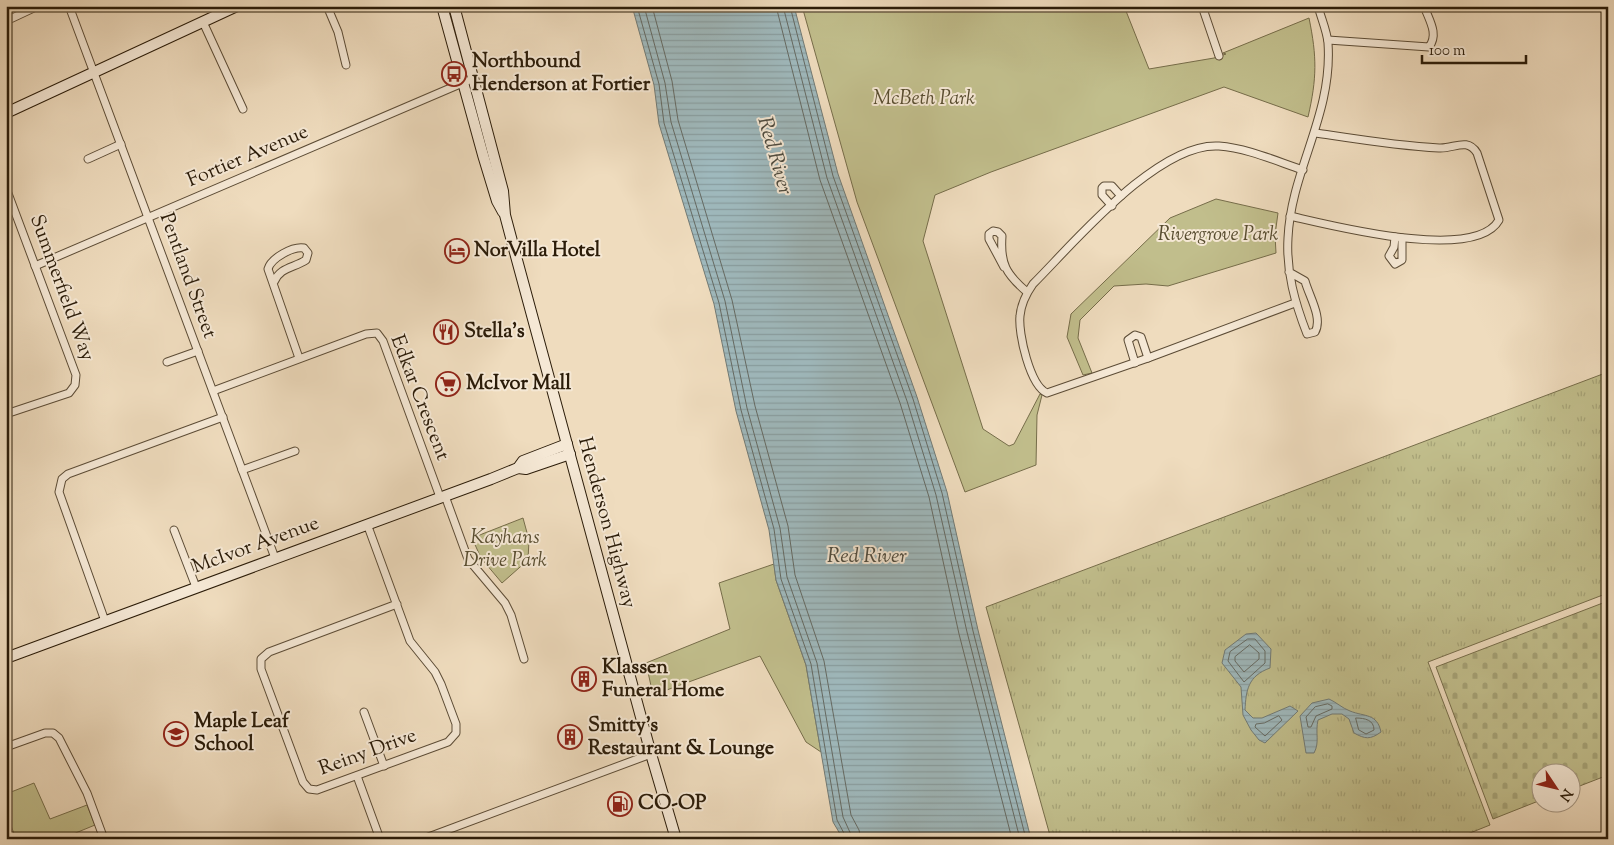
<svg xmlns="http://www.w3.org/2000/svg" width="1614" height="845" viewBox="0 0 1614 845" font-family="'Sorts Mill Goudy',serif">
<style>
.grass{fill:url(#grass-tufts);stroke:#766d4a}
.cemetery{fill:url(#cemetery-stones);stroke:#766d4a}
.park{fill:#c1be8c;stroke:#766d4a}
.water{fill:url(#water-rules);stroke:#717a75}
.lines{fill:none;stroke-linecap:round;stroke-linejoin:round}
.shore{stroke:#656a63;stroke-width:1}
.street-casing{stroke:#5c4c36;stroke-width:9}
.secondary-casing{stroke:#2b1c09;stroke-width:12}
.street{stroke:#f5e8d5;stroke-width:7}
.secondary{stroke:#f5e8d5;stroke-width:10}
.labels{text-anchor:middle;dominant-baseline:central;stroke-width:4;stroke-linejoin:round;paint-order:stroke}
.poi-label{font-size:20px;font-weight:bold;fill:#2b1c09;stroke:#f5e8d5;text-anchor:start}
.park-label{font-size:20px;font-style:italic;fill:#584d30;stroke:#f5e8d5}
.street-label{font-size:20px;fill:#2b1c09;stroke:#f5e8d5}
.water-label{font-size:21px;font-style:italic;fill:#4e4b3f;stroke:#f5e8d5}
</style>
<defs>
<pattern id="grass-tufts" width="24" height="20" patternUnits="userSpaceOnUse" patternTransform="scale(1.25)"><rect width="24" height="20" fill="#c1be8c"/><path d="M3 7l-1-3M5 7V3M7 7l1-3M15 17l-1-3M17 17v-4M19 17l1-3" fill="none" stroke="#a6a377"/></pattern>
<pattern id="cemetery-stones" width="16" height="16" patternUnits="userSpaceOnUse" patternTransform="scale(1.25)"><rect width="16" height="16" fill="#c1be8c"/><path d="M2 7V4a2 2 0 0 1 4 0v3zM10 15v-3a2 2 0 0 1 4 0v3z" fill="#a6a377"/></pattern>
<pattern id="water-rules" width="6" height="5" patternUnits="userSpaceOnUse" patternTransform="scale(1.25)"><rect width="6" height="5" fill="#9fb9bd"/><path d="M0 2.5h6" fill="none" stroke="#899ea1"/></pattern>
</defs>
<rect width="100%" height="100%" fill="#efdcbe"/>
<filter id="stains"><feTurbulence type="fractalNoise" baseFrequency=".004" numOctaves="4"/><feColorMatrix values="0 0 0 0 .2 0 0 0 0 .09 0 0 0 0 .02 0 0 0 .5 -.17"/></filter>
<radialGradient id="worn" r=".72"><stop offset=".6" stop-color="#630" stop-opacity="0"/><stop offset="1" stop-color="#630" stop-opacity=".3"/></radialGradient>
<path class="grass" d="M1608 372V593L1428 662 1490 825 1455 839H1051L986 607Z"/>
<path class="cemetery" d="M1608 601V775L1572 789V772H1542L1541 800 1493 819 1436 667Z"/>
<g class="park">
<path d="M802 6H1124L1149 69 1214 58 1226 54 1223 53 1309 18C1317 57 1317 78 1308 117L1224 87 991 172 935 195 923 241 983 429 1009 446 1014 444 1040 394 1042 395 1037 415 1036 465 965 492 857 202Z"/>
<path d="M1216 199 1278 213 1275 235 1276 253 1168 286 1146 284 1114 286 1080 320 1078 338 1092 373 1083 375 1067 337 1071 314 1170 218Z"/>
<path d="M523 518 529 540 528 560 502 583 481 558 472 538Z"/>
<path d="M774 564 776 580 806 665 821 752 806 742 760 656 653 695 646 663 730 629 719 583Z"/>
<path d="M34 783 50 819 87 805 95 825 61 839H16L6 812V794Z"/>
</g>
<g class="water">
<path d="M632 6H794L838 174 917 397 947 492 978 630 1031 839H843L833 822 806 665 776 580 769 530 736 411 714 304 659 124 654 85Z"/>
<path d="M1256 633 1271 649 1270 668C1248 676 1246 690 1245 710L1253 718H1262L1290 706 1298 711 1265 743 1259 740 1251 730 1243 715 1241 687 1222 663 1225 650 1246 634Z"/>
<path d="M1329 699C1336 702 1342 708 1350 711 1365 717 1377 713 1381 732 1370 740 1365 739 1354 733L1349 719 1342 714H1332L1318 720C1315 733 1320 742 1314 753H1306L1300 716 1312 703Z"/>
</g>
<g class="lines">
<g class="shore">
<path d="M637 6 659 84 664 123 719 303 741 410 774 529 781 579 811 664 837 820 847 839"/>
<path d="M644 6 665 83 671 122 725 301 747 408 780 528 787 577 817 663 843 817 853 839"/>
<path d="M652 6 672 81 678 120 732 300 755 406 788 526 795 575 824 661 851 815 859 830 861 839"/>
<path d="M776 6 820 180 900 403 929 497 959 634 1012 839"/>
<path d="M783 6 827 178 907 401 936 495 967 632 1020 839"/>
<path d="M790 6 833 176 913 399 942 493 973 631 1026 839"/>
<path d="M1248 639H1255L1265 651V663L1244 682 1228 661 1230 652Z"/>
<path d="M1250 645 1259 653V659L1244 672 1235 661V657Z"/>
<path d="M1328 704 1332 706V709L1316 716 1311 727H1308L1306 717 1315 707Z"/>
<path d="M1279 716 1282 720 1265 736 1255 727 1256 724 1264 723Z"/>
<path d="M1356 718C1365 718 1374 720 1374 730L1366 734 1359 730Z"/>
</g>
<defs>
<g id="street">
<path d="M69 6 275 558"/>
<path d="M327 6 338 32 346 65"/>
<path d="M1202 6 1219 56"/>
<path d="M6 21 38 6"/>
<path d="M203 22 243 109"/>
<path d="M1328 40 1429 47C1439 34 1429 20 1424 6"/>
<path d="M88 159 121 144"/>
<path d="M6 188 76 375 75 385 69 393 6 414"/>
<path d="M1112 206 1102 195V188L1104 186H1112L1121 196"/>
<path d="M1290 216C1330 225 1475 263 1499 220L1477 153C1467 137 1454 149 1439 148 1398 146 1356 139 1316 133"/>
<path d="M1395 237 1394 247 1389 256 1395 264 1402 260V238"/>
<path d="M35 266 467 81"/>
<path d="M1004 267 989 239V234L993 231 998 232 1002 236C1000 264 1006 274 1027 292"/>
<path d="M1289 272 1305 281C1309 296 1323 318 1315 332L1307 334C1295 303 1286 272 1288 238 1291 170 1333 115 1328 43 1327 31 1321 18 1318 6"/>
<path d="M274 282C280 267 294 268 306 260L308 253 304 248C293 246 271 258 268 269L299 358"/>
<path d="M1295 303 1148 358 1047 393C1030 386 1018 333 1020 316 1021 304 1026 294 1033 284 1074 243 1158 142 1219 146 1247 148 1276 161 1303 170"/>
<path d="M167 362 198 351"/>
<path d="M1135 363 1128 340 1135 335 1141 337 1148 358"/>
<path d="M213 391 366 334 377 333 383 341 440 497"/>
<path d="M242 470 295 451"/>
<path d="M445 496 468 559 505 603 511 615 524 659"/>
<path d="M367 524 370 532 410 641 435 672 441 684 456 724V733L448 742 317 790 309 789 303 782 261 669V659L269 652 397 604"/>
<path d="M174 530 196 587"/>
<path d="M105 621 59 492 62 479 68 474 223 417"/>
<path d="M364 712 384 766"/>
<path d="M6 747 45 733H53L59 738 87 793 104 839"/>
<path d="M357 776 380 839"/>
<path d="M423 839 651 754"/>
</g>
<g id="secondary">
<path d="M442 6 483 155 497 201 503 212"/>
<path d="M454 6 503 191 505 215 517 260 651 754 676 839"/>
<path d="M6 113 237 6"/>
<path d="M518 468 526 469 570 454"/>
<path d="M6 658 491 479 518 468 523 461 567 444"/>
</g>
</defs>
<use href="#street" class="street-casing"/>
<use href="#secondary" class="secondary-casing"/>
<use href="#street" class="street"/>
<use href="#secondary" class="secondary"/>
</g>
<defs>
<symbol id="bus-ring" viewBox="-11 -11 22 22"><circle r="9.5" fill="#f5e8d5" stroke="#8f2418" stroke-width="1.5"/><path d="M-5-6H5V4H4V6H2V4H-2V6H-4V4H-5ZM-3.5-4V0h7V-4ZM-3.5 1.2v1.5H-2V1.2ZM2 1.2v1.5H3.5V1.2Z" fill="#8f2418"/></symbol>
<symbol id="hotel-ring" viewBox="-11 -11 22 22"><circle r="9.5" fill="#f5e8d5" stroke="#8f2418" stroke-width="1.5"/><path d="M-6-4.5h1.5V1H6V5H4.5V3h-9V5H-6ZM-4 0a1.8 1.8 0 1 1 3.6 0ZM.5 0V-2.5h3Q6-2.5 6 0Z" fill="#8f2418"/></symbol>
<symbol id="restaurant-ring" viewBox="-11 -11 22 22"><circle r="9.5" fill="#f5e8d5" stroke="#8f2418" stroke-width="1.5"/><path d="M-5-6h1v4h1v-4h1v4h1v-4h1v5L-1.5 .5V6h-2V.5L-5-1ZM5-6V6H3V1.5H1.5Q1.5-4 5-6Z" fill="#8f2418"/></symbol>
<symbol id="supermarket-ring" viewBox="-11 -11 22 22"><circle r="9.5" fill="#f5e8d5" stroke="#8f2418" stroke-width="1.5"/><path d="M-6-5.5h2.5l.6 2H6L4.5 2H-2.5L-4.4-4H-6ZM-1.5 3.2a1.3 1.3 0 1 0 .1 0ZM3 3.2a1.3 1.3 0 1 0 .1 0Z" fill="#8f2418"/></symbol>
<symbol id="building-ring" viewBox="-11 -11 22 22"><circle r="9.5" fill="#f5e8d5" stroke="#8f2418" stroke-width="1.5"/><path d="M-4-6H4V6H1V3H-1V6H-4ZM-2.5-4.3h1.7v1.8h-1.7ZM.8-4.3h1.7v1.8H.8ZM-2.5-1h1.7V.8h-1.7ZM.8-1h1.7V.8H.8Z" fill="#8f2418"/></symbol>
<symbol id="school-ring" viewBox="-11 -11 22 22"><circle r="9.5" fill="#f5e8d5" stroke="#8f2418" stroke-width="1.5"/><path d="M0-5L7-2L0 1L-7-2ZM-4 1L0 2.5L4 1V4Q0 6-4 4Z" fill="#8f2418"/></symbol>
<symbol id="fuel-ring" viewBox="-11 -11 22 22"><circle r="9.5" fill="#f5e8d5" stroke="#8f2418" stroke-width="1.5"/><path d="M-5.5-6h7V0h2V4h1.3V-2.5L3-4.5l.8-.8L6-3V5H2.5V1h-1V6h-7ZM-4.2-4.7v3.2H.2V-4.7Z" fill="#8f2418"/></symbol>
</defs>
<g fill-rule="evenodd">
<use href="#bus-ring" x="440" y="60" width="28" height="28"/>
<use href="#hotel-ring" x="443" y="237" width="28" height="28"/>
<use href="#restaurant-ring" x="432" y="318" width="28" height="28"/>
<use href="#supermarket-ring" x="434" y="370" width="28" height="28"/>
<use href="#building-ring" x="570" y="665" width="28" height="28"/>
<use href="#school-ring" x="162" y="720" width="28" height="28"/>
<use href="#building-ring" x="556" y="723" width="28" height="28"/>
<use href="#fuel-ring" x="606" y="790" width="28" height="28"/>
</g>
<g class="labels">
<g class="poi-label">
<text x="472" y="62">Northbound<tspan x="472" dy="23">Henderson at Fortier</tspan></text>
<text x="474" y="251">NorVilla Hotel</text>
<text x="464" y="332">Stella's</text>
<text x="466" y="384">McIvor Mall</text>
<text x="602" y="668">Klassen<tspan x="602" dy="23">Funeral Home</tspan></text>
<text x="194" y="722">Maple Leaf<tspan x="194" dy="23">School</tspan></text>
<text x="588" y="726">Smitty's<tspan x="588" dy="23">Restaurant &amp; Lounge</tspan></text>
<text x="638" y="804">CO-OP</text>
</g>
<g class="park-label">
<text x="924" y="99">McBeth Park</text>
<text x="1218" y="235">Rivergrove Park</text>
<text x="505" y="538">Kayhans<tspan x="505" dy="23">Drive Park</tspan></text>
</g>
<g class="street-label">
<text transform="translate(248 157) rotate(-23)">Fortier Avenue</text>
<text transform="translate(187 276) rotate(70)">Pentland Street</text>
<text transform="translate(61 288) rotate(70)">Summerfield Way</text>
<text transform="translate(419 398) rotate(69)">Edkar Crescent</text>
<text transform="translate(606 523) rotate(75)">Henderson Highway</text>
<text transform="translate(256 546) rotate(-20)">McIvor Avenue</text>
<text transform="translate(368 753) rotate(-20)">Reiny Drive</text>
</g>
<g class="water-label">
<text transform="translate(774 156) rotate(74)">Red River</text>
<text x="867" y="557">Red River</text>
</g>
</g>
<rect width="1614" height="845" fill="none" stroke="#efdcbe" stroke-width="25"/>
<rect x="8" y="8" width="1599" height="830" fill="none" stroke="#2b1c09" stroke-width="2.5"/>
<rect x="12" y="12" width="1589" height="820" fill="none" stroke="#2b1c09"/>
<g transform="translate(1556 788) rotate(125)"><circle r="24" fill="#f5e8d5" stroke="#a49683"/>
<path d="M0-4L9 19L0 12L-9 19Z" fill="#8f2418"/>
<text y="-8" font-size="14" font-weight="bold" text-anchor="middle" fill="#2b1c09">N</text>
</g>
<path d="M1422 55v8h104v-8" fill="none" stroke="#2b1c09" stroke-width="2.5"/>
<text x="1429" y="55" font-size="15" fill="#2b1c09" stroke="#f5e8d5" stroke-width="4" paint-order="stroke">100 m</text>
<rect width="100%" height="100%" filter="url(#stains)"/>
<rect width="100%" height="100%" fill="url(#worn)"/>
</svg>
